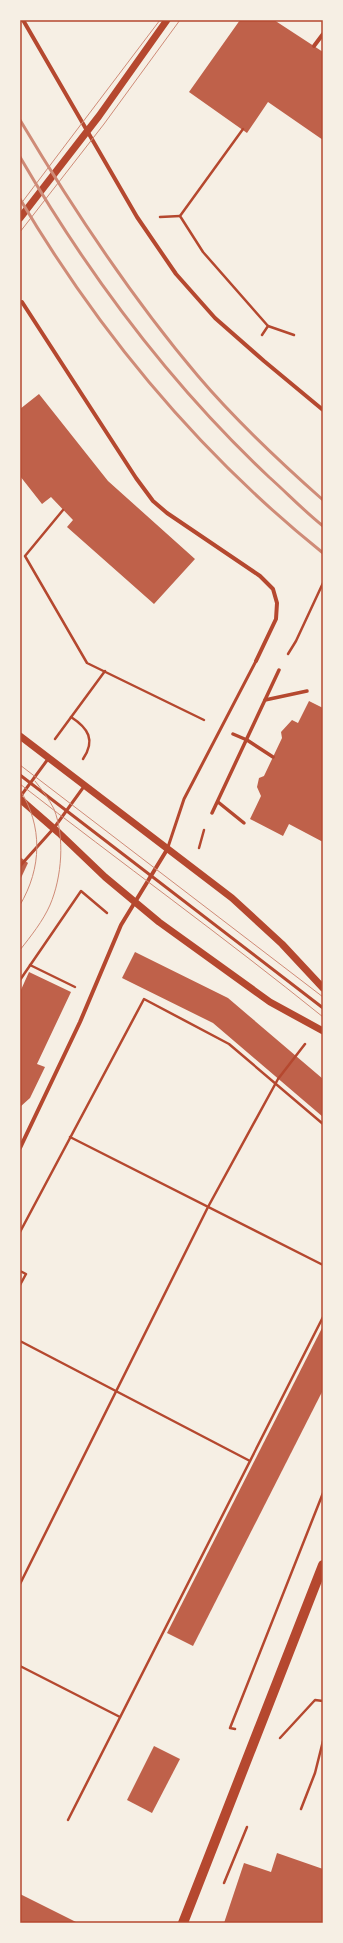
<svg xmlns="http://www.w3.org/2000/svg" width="343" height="1943" viewBox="0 0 343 1943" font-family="'Noto Serif',serif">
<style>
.building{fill:#bf614a}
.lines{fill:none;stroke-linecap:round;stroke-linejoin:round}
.path{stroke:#b5482f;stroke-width:2.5}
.service{stroke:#b5482f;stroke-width:3}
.pedestrian{stroke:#b5482f;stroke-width:3.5}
.minor{stroke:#b5482f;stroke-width:4}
.tertiary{stroke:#b5482f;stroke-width:7}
.primary{stroke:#b5482f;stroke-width:10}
.tram{stroke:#cf8b77;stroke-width:1}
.rail{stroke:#cf8b77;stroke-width:3}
.neatline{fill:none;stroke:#b5482f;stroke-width:1.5}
</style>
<rect width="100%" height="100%" fill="#f6efe4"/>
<g class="building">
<path d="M240 20H274L323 52V140L268 102 247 133 189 92Z"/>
<path d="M39 394 108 481 195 559 154 604 67 527 73 520 51 497 42 504 20 476V409Z"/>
<path d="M309 701 323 708V842L289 824 283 836 250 819 261 796 257 787 259 778 264 776 282 738 281 732 292 720 298 723Z"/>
<path d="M20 857 28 863 20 880Z"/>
<path d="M135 952 228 998 323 1079V1117L213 1023 122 978Z"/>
<path d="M29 972 71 992 37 1064 45 1067 30 1098 20 1107V992Z"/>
<path d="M323 1326V1390L193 1646 167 1633Z"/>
<path d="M154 1746 180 1759 152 1813 127 1800Z"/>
<path d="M277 1853 323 1869V1923H224L244 1863 271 1872Z"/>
<path d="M20 1894 78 1923H20Z"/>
</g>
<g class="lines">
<g class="path">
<path d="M243 129 180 216 203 252 268 326 262 335"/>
<path d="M160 217 180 216"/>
<path d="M268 326 294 335"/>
<path d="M63 510 25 556 87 663 204 720"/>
<path d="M288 654 296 641 323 583"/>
<path d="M71 717C88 728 96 740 83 759"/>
<path d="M55 739 105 671"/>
<path d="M199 848 204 830"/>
<path d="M30 965 75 987"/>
<path d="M20 980 81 891 107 913"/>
<path d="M70 1137 323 1265"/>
<path d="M20 1232 144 999 229 1044 323 1124"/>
<path d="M20 1271 26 1274 20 1285"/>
<path d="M20 1341 250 1461"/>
<path d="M20 1584 208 1207 278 1079 305 1044"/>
<path d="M20 1666 120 1717"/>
<path d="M235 1729 230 1728 323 1493"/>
<path d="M280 1738 315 1700 323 1701"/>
<path d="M301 1809 315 1773 323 1741"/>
<path d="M68 1820 323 1317"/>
<path d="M224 1883 247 1827"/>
</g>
<g class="service">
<path d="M20 775 323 1008"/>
<path d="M20 797 48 759"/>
<path d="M168 847 184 799 256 661"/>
<path d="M20 866 54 828 85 785"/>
</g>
<g class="pedestrian">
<path d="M265 700 307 691"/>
<path d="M233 734 247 740 273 757"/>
<path d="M218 802 244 823"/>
<path d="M212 813 279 670"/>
</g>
<g class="minor">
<path d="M23 20 137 217 176 274 215 318 264 361 323 410"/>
<path d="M314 46 323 34"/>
<path d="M22 302 136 478 153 501 167 513 260 576 273 589 277 603 276 619 256 661"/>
<path d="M20 1148 80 1022 121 925 168 848"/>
</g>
<g class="tertiary">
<path d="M20 218 99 116 167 20"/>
<path d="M20 736 232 898 282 944 323 988"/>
<path d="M20 799 59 833 105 877 159 922 270 1002 323 1031"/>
</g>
<path class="primary" d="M183 1923 323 1565"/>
<g class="tram">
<path d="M20 205 160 20"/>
<path d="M20 232 104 124 180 20"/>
<path d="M20 765 323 997"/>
<path d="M20 784C120 862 224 937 323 1017"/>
<path d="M20 790C43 826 42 868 20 905"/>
<path d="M20 950C31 936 43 921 50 905 62 877 65 837 54 809 49 799 42 790 35 781"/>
</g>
<g class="rail">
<path d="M20 120C73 209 131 297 198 376 236 421 279 461 323 500"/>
<path d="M20 157C88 274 170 384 269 477 287 493 304 511 323 526"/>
<path d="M20 199C100 334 201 455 323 553"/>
</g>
</g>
<rect width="343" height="1943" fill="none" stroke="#f6efe4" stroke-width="42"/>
<rect x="21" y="21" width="301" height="1901" class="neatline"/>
</svg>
